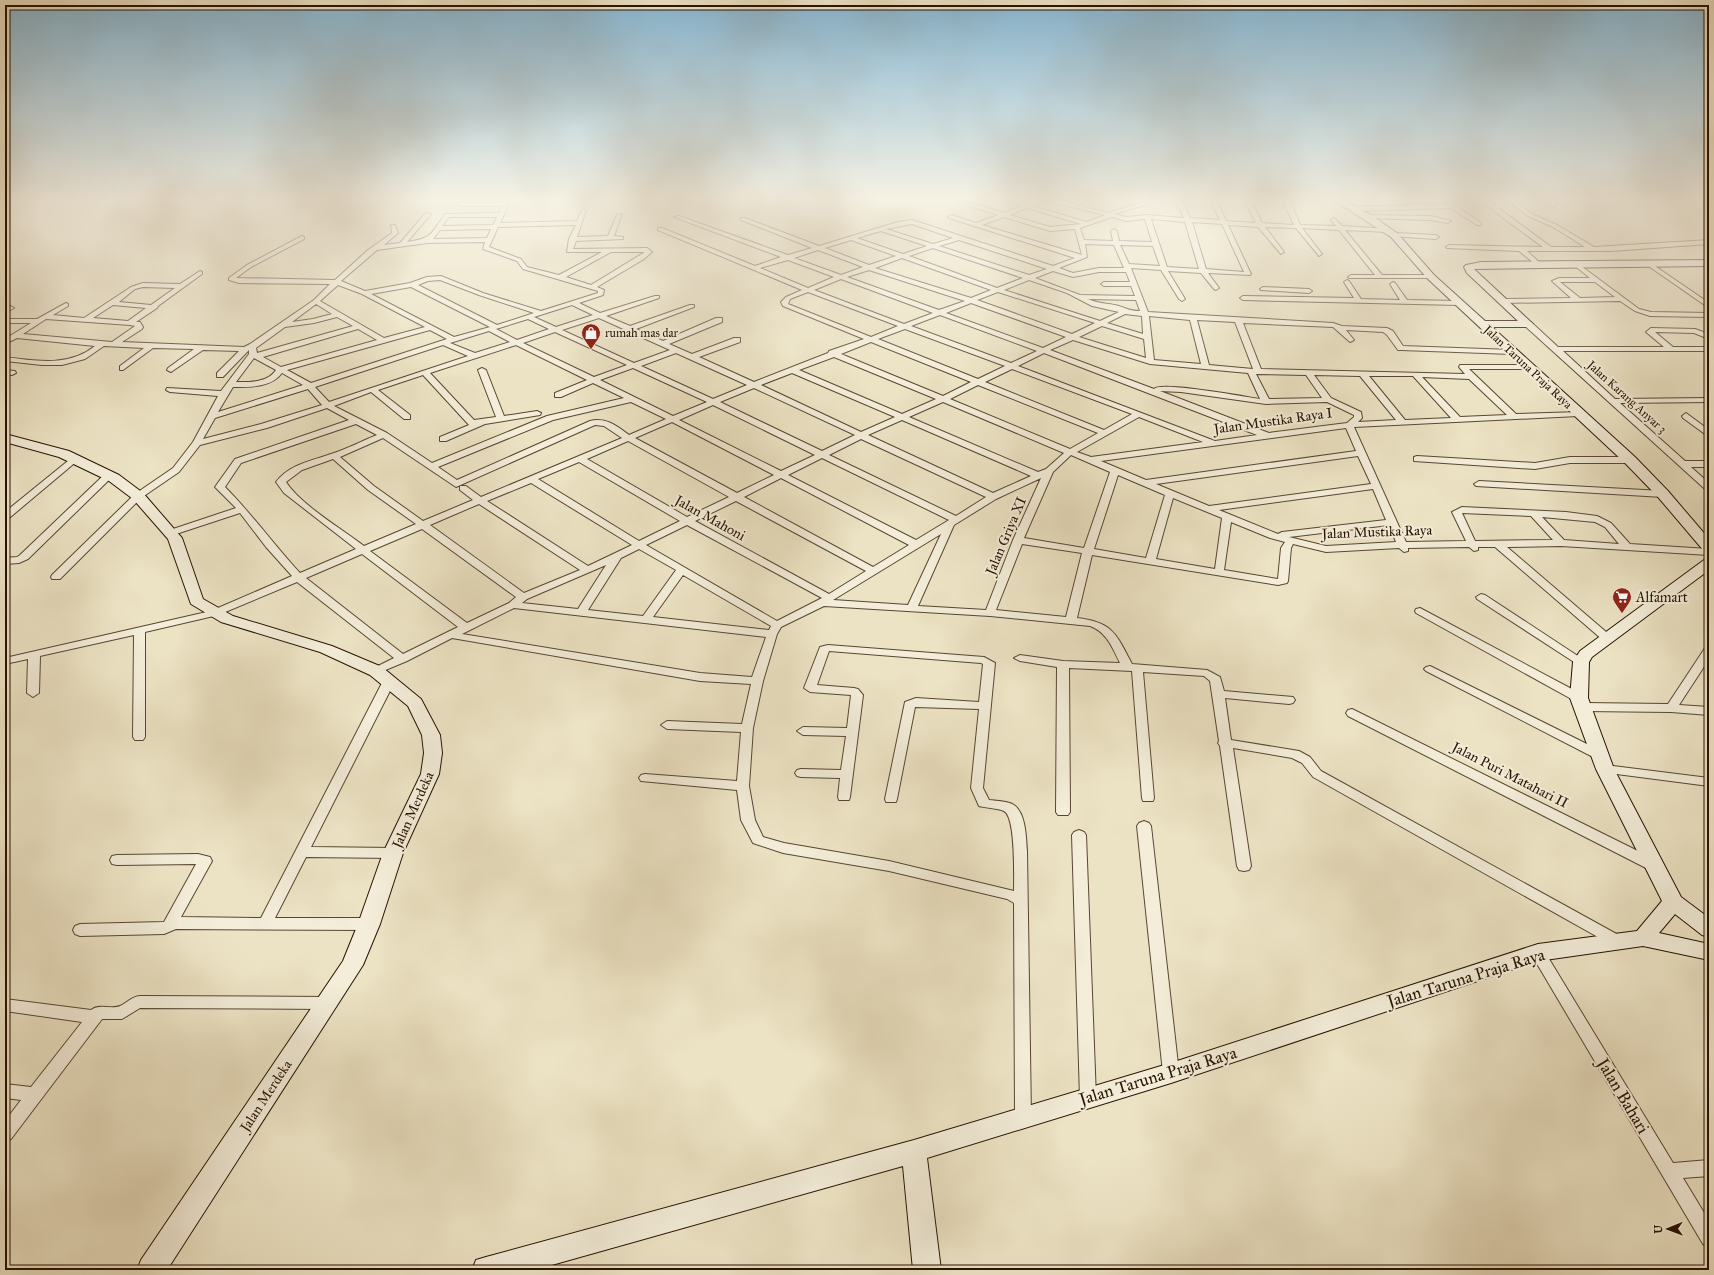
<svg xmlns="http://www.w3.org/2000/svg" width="1714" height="1275" viewBox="0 0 1714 1275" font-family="'IM FELL Great Primer',serif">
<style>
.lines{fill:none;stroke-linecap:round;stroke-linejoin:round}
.street-casing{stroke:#594632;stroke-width:2}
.secondary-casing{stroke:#281201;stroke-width:2}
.street{fill:#f3edd9;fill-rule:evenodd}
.secondary{fill:#f3edd9;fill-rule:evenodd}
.labels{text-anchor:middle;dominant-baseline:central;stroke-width:4;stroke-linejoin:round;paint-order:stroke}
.far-poi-label{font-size:12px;fill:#281201;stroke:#f3edd9;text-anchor:start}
.far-street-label{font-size:12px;fill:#281201;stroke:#f3edd9}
.street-label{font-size:14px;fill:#281201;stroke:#f3edd9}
.poi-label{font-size:14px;fill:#281201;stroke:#f3edd9;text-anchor:start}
.near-street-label{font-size:17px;fill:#281201;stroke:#f3edd9}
</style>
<rect width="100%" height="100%" fill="#ece3c4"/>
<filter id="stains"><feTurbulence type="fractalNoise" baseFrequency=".005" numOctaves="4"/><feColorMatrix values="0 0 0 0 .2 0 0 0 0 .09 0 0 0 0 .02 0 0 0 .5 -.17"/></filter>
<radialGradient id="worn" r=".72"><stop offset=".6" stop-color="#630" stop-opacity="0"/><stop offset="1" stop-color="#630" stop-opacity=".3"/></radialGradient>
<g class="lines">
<defs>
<g id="street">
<path d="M5 199H25L5 203Z"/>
<path d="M608 199H615L608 203H604V201Z"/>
<path d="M963 199H969V202L1004 213 1021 206 999 199H1008L1026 204 1041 199H1054L1108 213 1146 201 1149 203 1148 204 1114 214 1126 217 1147 215 1184 218 1175 199H1181L1190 218 1220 220 1210 199H1216L1226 221 1256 223 1244 199H1250L1262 223 1294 225 1282 199H1304L1301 201H1290L1300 225 1336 226 1331 220 1334 218 1342 226 1390 229V231L1388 232 1345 230 1382 275H1431L1434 277 1433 278H1349L1348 277 1351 275H1375L1339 230 1302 228 1322 254 1319 256 1296 228 1265 227 1284 252 1281 254 1258 227 1228 225 1251 274 1250 275 1208 273 1219 288 1216 290 1214 289 1201 273 1168 271 1185 299 1182 301 1179 299 1161 270 1131 268 1148 312 1333 323 1342 326 1387 328 1393 331 1403 346 1512 350 1516 352 1512 354 1401 350H1398L1387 335 1383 332 1346 330 1354 340 1350 342 1333 327 1243 323 1261 369 1465 374 1459 367 1460 365H1531V369H1469L1516 414 1581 412 1582 414 1578 416 1354 427 1406 542 1466 541 1452 512 1462 507 1566 512 1597 516 1611 523 1630 544 1709 549V555L1561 546 1507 547 1612 637 1614 639 1608 642 1604 641 1495 547H1478V550L1474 551 1469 547 1408 548V551L1404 552 1399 548 1326 552 1293 544 1291 548 1288 581 1287 583 1278 585 1092 555 1077 618C1113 622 1116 634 1132 664L1207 670 1220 677 1224 691 1293 697 1295 700 1293 703 1289 704 1225 698 1231 740 1299 751 1310 757 1321 771 1622 937 1624 941 1622 945 1617 947 1612 945 1313 777 1302 763 1292 758 1233 748 1251 866 1249 870 1244 871 1239 870 1237 866 1220 746 1218 743 1219 741 1210 681 1204 676 1143 672 1154 798 1153 801H1143L1142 798 1132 671 1069 668 1070 812 1068 815H1058L1056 812 1057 667 1020 661 1014 658 1020 655 1063 661 1120 663C1113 649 1107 632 1090 626L990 616 824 606 781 627 777 634 763 681 753 728 749 786 755 820 763 837 784 843 889 861 1014 891C1014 877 1016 817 1004 811 997 808 987 808 979 806L971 788 979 709 915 707 897 799 896 802H886L885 799 905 702 916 698 979 702 983 664 981 663 829 651 817 685 854 688 858 689 863 695 850 797 849 800H839L838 797 840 778 801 777 797 776 795 773 797 770 801 769 841 770 846 736 803 735 797 731 803 727 847 728 851 695 810 692 804 688 820 647 828 645 984 657 995 663 983 788 989 800C997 801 1008 801 1014 805 1026 814 1026 837 1027 851L1031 1117 1029 1122 1023 1125 1017 1122 1015 1117 1014 903 1007 899 889 871 783 853 753 843 741 820 737 790 641 781 639 778 641 775 645 774 737 781 741 732 667 729 661 725 667 721 742 724 751 684 700 681 452 638 407 661 376 674 372 673 370 671 372 669 394 658 297 582 218 615 145 632V737L143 740H135L133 737 134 635 40 656 39 693 33 697 27 693 28 659 5 664V658L211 611 292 576 266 547 240 513 173 535 170 536 165 533 167 531 236 508 215 487 235 459 349 420 327 408 267 428 200 445 179 472 141 498 60 579H52L51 577 52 575 135 494 173 468 193 442 218 396 170 392 166 390 167 388 221 391 249 354V350L223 377H217V373L239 351 203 350 171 372 167 370 168 368 194 349 153 348 123 370H120V366L144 348 104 346 85 359 62 365H42L5 361V357C37 361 69 367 95 346L17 338 5 344V339L31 323H5V319H37L66 303 68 304V306L53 315 84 318 131 287 143 283 180 284 200 271 202 272V274L158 306 157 308 136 322H140L143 327 142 329 122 342 244 347 250 344 314 300 330 284 239 283 229 280V278L247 265 302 236 304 237V239L251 267 236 278 335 280 368 250 392 233 391 225H395L398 233 384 245 400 243 426 213 431 214 407 242C433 238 431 234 445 214L499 213 502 206H461L458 204 459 203 506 202 509 204 500 223 577 221 582 210H586L577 237 608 236 617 215 622 214 614 236 623 237V239L576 241 573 249 647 248 652 252 644 259 597 287 604 290 603 295 579 303 600 313 655 296H659V298L606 316 630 326 690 305H694V307L636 329 663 341 716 318H722V322L669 344 692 354 734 338H740V342L699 357 754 382 828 353 829 351 864 339 783 306 781 302 786 297 802 290 658 230V228H662L755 266 781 257 674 217 679 216 788 255 812 248 741 220V218H745L819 246 898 222 912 220 1053 266 1075 258 949 218 948 217 951 215 976 223 998 215 964 204ZM1047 201 1105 215 1087 222 1032 206ZM1027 208 1081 224 1050 227 1010 215ZM449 217H497L493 225 442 226ZM1004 217 1050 231 1075 229 1082 255 982 225ZM1112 217 1126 221 1145 219 1152 242 1119 241 1117 231 1114 229 1111 231 1113 241 1084 240 1080 228ZM1151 219 1185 222 1199 269 1167 267ZM1192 222 1222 224 1244 272 1206 269ZM912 224 953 238 933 244 886 229ZM576 225 569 239 567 252H602L559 275 527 267 521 259 489 247 498 227ZM491 229 487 238 433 239 440 230ZM881 231 927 246 903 254 857 238ZM851 240 896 256 869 265 825 248ZM959 240 1047 269 1029 275 939 246ZM485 242 483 249 517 261 523 269 598 291V293L541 311 483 293 441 276 427 277 410 283 365 291 341 281 377 250 427 243ZM1085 244 1114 245 1124 268H1099L1073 273 1059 268 1087 257ZM1120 245 1153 246 1160 266 1129 264ZM933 248 1023 278 997 288 909 256ZM818 250 863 267 841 275 794 258ZM611 252H645L591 285 566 277ZM902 258 991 290 971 298 875 268ZM788 260 834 277 808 288 760 268ZM869 270 965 301 939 310 847 277ZM1053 271 1073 277 1099 272H1126L1130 282H1104L1101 284 1104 286H1131L1135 296 1080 295 1035 278ZM841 279 933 313 904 324 814 290ZM440 280 479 295 534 313 497 325 418 285 428 281ZM1029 280 1067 293 1092 306 1119 312 1100 321 1004 290ZM338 285 362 294 425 327 384 338 320 301ZM143 287 175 288 151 305 119 302 135 289ZM411 287 490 327 454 337 371 294ZM808 292 898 326 871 337 788 304 790 299ZM998 292 1095 323 1072 334 977 300ZM1088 299 1136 300 1140 311C1132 311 1127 309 1119 306 1108 303 1098 304 1088 299ZM971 303 1066 337 1043 348 946 313ZM316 304 332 314 313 319 292 322ZM113 305 146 308 128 321 93 318ZM572 305 593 315 556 327 534 317ZM1125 314 1142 316 1143 334 1107 323ZM940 315 1037 351 1011 363 911 326ZM1149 316 1190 320 1201 364 1154 360ZM337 317 353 326 257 353 256 348 285 327 314 323ZM599 318 670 350 634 363 562 330ZM46 319 130 325 135 326 112 342 23 334ZM528 319 549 329 517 340 496 329ZM1197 320 1235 322 1253 369 1209 365ZM1102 326 1144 339 1146 358 1079 337ZM358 329 377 340 281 367 263 357ZM905 329 1005 366 978 379 878 339ZM430 330 447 339 311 383 287 370ZM489 331 510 342 475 353 450 343ZM555 332 627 365 594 377 523 343ZM1073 340 1150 364 1248 373 1260 399C1246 397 1160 381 1154 389L1050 350ZM871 342 971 382 943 396 841 354ZM443 345 468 356 329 402 315 387ZM516 345 587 380 555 393V397H561L593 383 624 398 547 416 432 463 387 433 334 406 371 392 404 419H410V415L378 390 423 375 469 425 440 437V441H446L485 424 540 415 541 413 537 411 504 416 486 370 482 368 478 370 496 417 474 420 430 373ZM676 353 747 385 713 399 641 366ZM1044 353 1257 435 1215 441 1018 366ZM834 357 936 399 902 414 799 370ZM254 358 276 370C267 383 250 382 236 382ZM633 368 707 402 673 416 600 380ZM1012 369 1132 414 1104 430 985 382ZM282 373 303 385 218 412 233 387C249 387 271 388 282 373ZM792 373 895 417 861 432 761 385ZM1256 374 1306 375 1322 398 1269 399ZM1314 375 1360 376 1396 420 1358 422 1362 418 1361 412 1331 398ZM1369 376H1413L1451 418 1405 420ZM1422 377 1469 379 1507 415 1460 417ZM978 385 1098 433 1070 449 950 399ZM754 388 855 435 822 451 720 402ZM308 389 322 405 261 424 203 439 215 418ZM1160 391 1181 392 1266 404 1327 402 1354 415V417L1347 423 1269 433ZM631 402 666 419 629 435C617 426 606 417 590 421L457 480 438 467 553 420ZM943 402 1064 453 1046 469 1038 472 909 417ZM713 405 815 455 781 471 679 420ZM1139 417 1203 442 1091 457 1077 452ZM902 420 1031 476 993 493 868 435ZM672 422 774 475 737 493 635 438ZM356 424 377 435C362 441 347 449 331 454 311 461 290 464 276 482L284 493 356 549 300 573C274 545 252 514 225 487L241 463ZM595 425 604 426 622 438 481 497 466 486H460V490L473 500 423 521 374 486 340 457 383 438 456 487ZM1346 428 1356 451 1146 480 1101 461ZM861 439 986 497 956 516 829 455ZM628 441 729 497 687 517 587 459ZM1071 455 1110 472 1084 548 1024 538 1053 472ZM1358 456 1371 484 1209 506 1156 484ZM822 458 949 520 916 540 788 475ZM333 459 368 490 416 524 364 546C342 529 301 505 286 482L302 470ZM579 462 680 521 639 541 538 479ZM1118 475 1165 495 1146 558 1094 549ZM781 478 909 545 873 567 744 497ZM1041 478 1013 540 986 610 918 606 954 525 996 499ZM531 483 632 545 588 566 487 501ZM1373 489 1386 520 1282 532 1278 534 1219 510ZM1173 498 1222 518 1215 569 1156 559ZM736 501 866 571 829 594 695 521ZM479 504 580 570 524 593 430 525ZM1462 513 1531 516 1553 540 1475 541ZM1542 517 1595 522 1605 527 1619 544 1564 540ZM1231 522 1270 538 1285 542 1281 548 1278 579 1224 570ZM687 525 822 598 777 621 646 545ZM1389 525 1396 542 1326 546 1289 537ZM422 529 516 597 509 603 467 623 370 551ZM941 534 908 605 833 600ZM1022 544 1082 553 1066 617 996 610ZM639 549 676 570 643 616 588 610 621 558ZM362 554 458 627 403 654 306 578ZM606 565 578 609 522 603 527 599ZM683 575 771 626 769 630 653 617ZM514 608 766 637 752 677 700 673 462 634Z"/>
<path d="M1447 199H1468L1453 201 1454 205 1481 223V225H1477L1451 208 1352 211 1349 209 1352 207 1448 204Z"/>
<path d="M1480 199H1486L1551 247H1585L1553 227 1528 216 1505 199H1512L1532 214 1557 225 1594 247 1709 240V244L1611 251H1527L1541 264V266L1539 267 1519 251 1447 248 1446 247 1449 245 1543 247 1499 215Z"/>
<path d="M1551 199H1557L1555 207 1550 206Z"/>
<path d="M1368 215 1431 216 1451 221 1448 223 1431 220 1366 218V216Z"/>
<path d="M1394 233 1436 235 1439 237 1436 239 1392 236 1391 235Z"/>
<path d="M1649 262 1709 303V308L1647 265 1646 264Z"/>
<path d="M1577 263 1639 309 1651 312 1709 313V317L1650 316 1635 311 1620 301 1503 303 1500 301 1503 299 1571 298 1552 281 1559 278H1590L1575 266V264ZM1560 282H1595L1615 297 1580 298Z"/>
<path d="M1347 280 1349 281 1361 299 1400 300 1390 284 1393 282 1395 283 1407 300 1459 301 1462 303 1459 305 1243 300 1240 298 1243 296 1354 298 1344 282Z"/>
<path d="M1263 287 1309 289 1312 291 1309 293 1261 290 1260 289Z"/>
<path d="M10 306 14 308 5 313V308Z"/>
<path d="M1525 322H1531L1558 347H1664L1646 332 1651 328 1695 329 1709 334V339L1694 333 1655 332 1673 347H1709V351H1563L1615 399 1709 398V402L1620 403 1685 461H1709V467H1691L1709 483V491L1706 490 1525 326Z"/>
<path d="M5 370 15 371 16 373 12 375 5 374Z"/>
<path d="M1686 413 1709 430V437L1683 418 1682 416Z"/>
<path d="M74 456 77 457V461L8 519 5 520V512Z"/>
<path d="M1417 456 1535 463 1570 457H1630L1634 460 1630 463H1570L1535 469 1414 461V457Z"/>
<path d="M109 472 112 473V477L28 559 19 563 5 564V558L17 557 20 555 106 473Z"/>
<path d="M1479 481 1663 491 1668 494 1663 497 1476 486 1474 484Z"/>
<path d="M1481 594 1485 595 1587 662 1581 665 1577 664 1477 599 1476 597Z"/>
<path d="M1420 608 1583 695 1585 698 1579 702 1575 701 1416 613 1415 611 1416 609Z"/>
<path d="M1709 647V659L1679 705 1709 707V715L1671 712 1583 711 1577 707 1583 703 1668 704 1705 648Z"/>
<path d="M1430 666 1603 752 1605 755 1603 758H1595L1426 671 1424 669 1426 667Z"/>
<path d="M389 677 395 681 311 847 393 848 398 850 400 853 398 856 393 858 306 857 275 918H369L374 920 376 924 374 928 369 930 176 929 164 934 80 936 75 934 73 930 75 926 80 924 164 922 196 864 117 865 112 864 110 860 112 856 117 855 198 854 210 857 212 861 181 917 261 918 383 681Z"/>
<path d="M1352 709 1658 861 1660 865 1658 869 1653 870 1648 869 1348 716 1346 713 1348 710Z"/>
<path d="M1605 765 1709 778V786L1601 772 1599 769 1601 766Z"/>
<path d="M1144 821 1149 823 1151 826 1179 1073 1177 1078 1171 1080 1165 1078 1163 1073 1137 826 1139 823Z"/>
<path d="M1079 830 1084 832 1086 835 1096 1098 1094 1103 1088 1105 1082 1103 1080 1098 1072 835 1074 832Z"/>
<path d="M1538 947 1543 949 1673 1163 1709 1160V1176L1683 1178 1709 1221V1247L1703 1244 1533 957 1531 953 1533 949Z"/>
<path d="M140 996 328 997 333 999 336 1003 333 1007 328 1009 140 1008 122 1019H102L11 1139 5 1142V1121L21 1100 5 1098V1084L31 1087 82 1022 5 1011V999L91 1010C100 1003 111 1010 120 1006 127 1003 131 997 140 996Z"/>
</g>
<g id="secondary">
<path d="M1332 199H1342L1371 215 1397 233 1434 275 1485 321H1518L1467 273 1464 267 1466 265 1481 262 1709 260V266L1474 269 1533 324 1528 327H1492L1635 457 1668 491 1709 539V552L1704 551 1658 497 1625 463 1428 279 1391 237Z"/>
<path d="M5 434 69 451 119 475 143 493 182 538 203 599 233 616 332 646 382 667 421 699 440 735 442 753 439 774 403 853 380 924 363 965 167 1270H137L141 1260 343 961 358 924 383 853 421 774 424 753 422 735 408 706 370 675 320 652 221 622 191 604 168 539 133 499 109 481 59 457 5 442Z"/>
<path d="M1709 559V570L1592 657 1589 662 1588 698 1614 769 1681 897 1709 918V937L1702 935 1675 914 1659 933 1709 944V960L1643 946 1538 961 1171 1083 927 1158 941 1270H913L903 1166 534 1270H472L476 1260 486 1257 914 1140 1171 1063 1538 944 1637 931 1662 901 1596 769 1570 698 1573 662 1580 651 1704 560Z"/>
</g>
</defs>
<use href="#street" class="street-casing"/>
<use href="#secondary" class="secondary-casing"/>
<use href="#street" class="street"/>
<use href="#secondary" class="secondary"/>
</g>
<linearGradient id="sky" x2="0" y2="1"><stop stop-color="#88b8d4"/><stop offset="0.53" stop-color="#f6f2e4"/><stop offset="1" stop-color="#f6f2e4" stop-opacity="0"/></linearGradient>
<rect width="1714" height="377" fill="url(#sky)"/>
<defs>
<symbol id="shop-pin" viewBox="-11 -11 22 30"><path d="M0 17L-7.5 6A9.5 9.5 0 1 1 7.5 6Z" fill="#8f2418" stroke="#f3edd9"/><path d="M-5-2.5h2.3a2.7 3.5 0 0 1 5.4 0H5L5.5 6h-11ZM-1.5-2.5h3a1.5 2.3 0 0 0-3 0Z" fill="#fff"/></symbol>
<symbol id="supermarket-pin" viewBox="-11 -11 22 30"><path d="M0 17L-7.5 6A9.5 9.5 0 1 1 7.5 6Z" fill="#8f2418" stroke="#f3edd9"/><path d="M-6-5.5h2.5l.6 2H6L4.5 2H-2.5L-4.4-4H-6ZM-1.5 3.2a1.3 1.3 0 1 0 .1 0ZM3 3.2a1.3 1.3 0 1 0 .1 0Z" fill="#fff"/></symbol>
</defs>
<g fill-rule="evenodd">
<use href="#shop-pin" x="580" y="322" width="22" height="30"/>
<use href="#supermarket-pin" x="1611" y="586" width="22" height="30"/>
</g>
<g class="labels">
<g class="far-poi-label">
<text x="605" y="333">rumah mas dar</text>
</g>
<g class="far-street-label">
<text transform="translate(1528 367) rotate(43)">Jalan Taruna Praja Raya</text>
<text transform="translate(1627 397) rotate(42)">Jalan Karang Anyar 3</text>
</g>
<g class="street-label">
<text transform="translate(1273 421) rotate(-8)">Jalan Mustika Raya I</text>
<text transform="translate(710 518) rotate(29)">Jalan Mahoni</text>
<text transform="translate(1377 532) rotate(-2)">Jalan Mustika Raya</text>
<text transform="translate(1006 536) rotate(-67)">Jalan Griya XI</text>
<text transform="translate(1510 775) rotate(27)">Jalan Puri Matahari II</text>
<text transform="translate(413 810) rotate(-66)">Jalan Merdeka</text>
<text transform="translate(266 1096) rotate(-57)">Jalan Merdeka</text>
</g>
<g class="poi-label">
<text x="1636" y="597">Alfamart</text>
</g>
<g class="near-street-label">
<text transform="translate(1466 978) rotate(-17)">Jalan Taruna Praja Raya</text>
<text transform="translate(1158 1076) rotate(-17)">Jalan Taruna Praja Raya</text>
<text transform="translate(1623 1096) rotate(59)">Jalan Bahari</text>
</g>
</g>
<rect width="1714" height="1275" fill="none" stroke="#ece3c4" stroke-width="20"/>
<rect x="6" y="6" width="1702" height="1263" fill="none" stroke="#281201" stroke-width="2"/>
<rect x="10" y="10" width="1694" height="1255" fill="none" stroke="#281201"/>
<g transform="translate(1668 1229) rotate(269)" stroke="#f3edd9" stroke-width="3" paint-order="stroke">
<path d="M0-3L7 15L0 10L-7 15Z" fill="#281201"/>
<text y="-6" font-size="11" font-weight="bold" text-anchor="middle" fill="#281201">U</text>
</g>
<rect width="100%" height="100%" filter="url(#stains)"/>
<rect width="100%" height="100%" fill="url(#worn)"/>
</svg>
